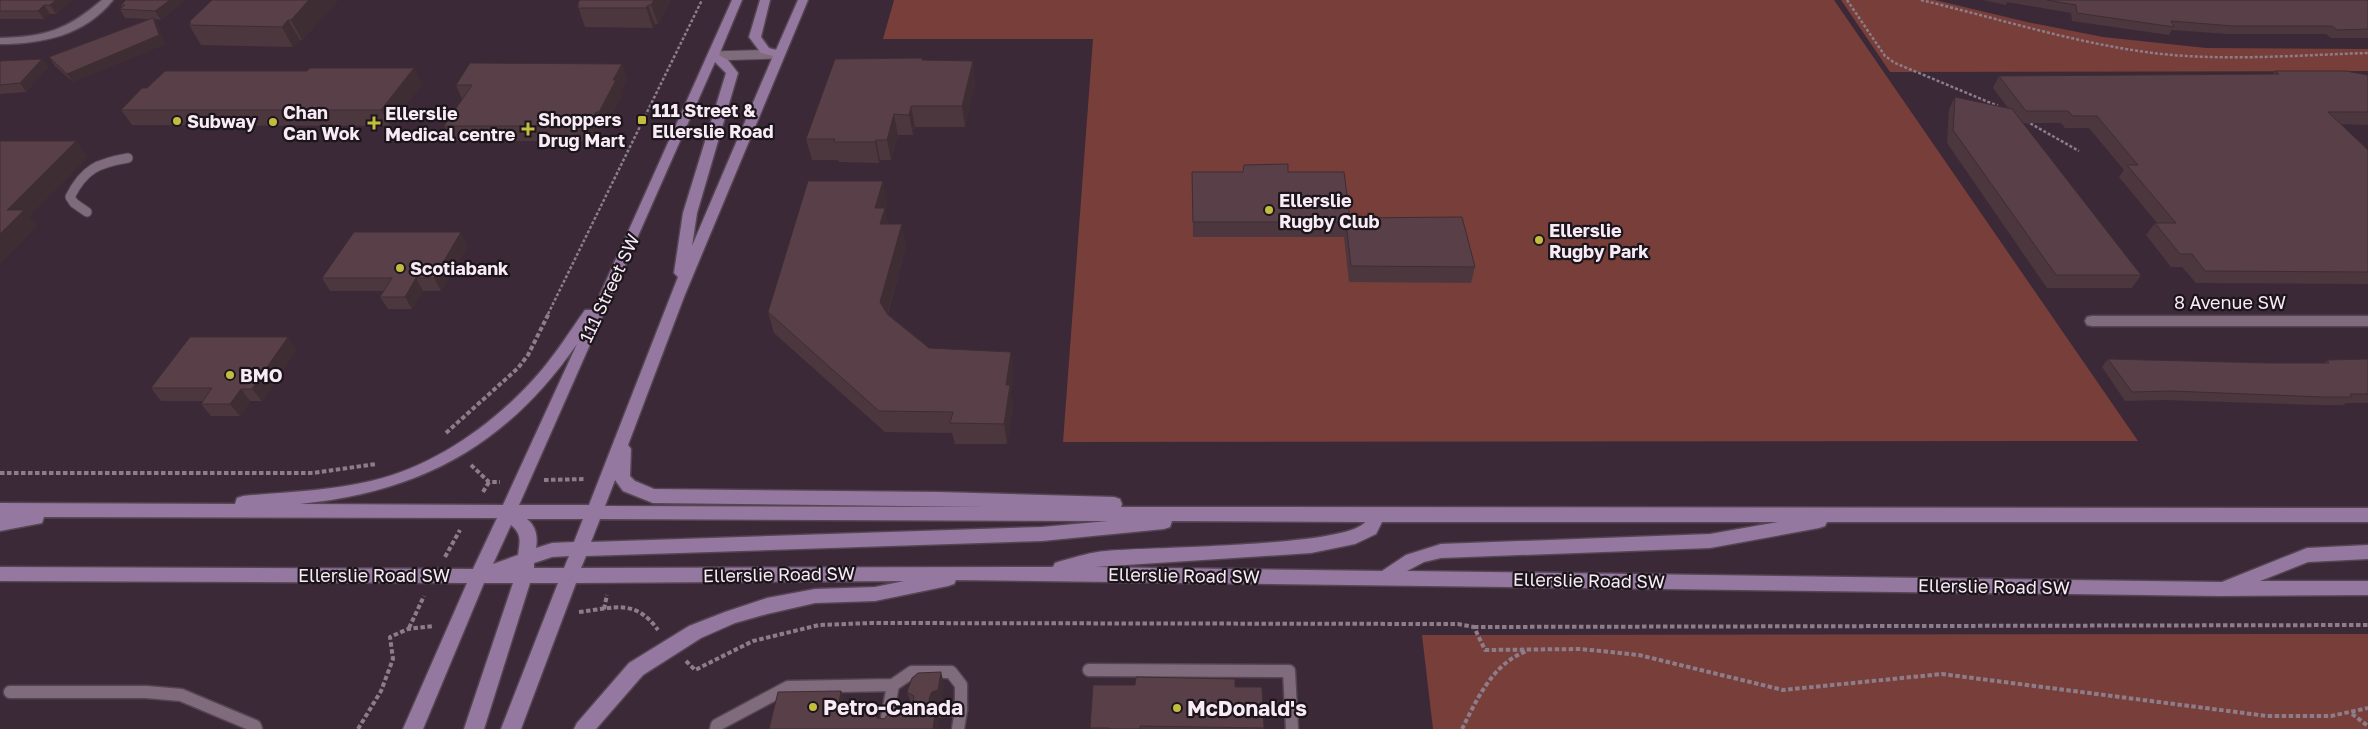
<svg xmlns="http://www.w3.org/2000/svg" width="2368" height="729" viewBox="0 0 2368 729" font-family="'Golos Text',sans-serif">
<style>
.green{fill:#783e39}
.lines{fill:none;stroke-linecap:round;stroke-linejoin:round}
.lane-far1-casing{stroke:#554552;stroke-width:11}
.lane-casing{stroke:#554552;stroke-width:15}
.street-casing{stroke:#554552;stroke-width:3}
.secondary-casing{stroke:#554552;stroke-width:3}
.path-far1{stroke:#8d7d8a;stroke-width:2.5;stroke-dasharray:3 2;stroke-linecap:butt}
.path{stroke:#8d7d8a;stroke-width:4;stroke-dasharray:4.5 2.5;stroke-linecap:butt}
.lane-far1{stroke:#806b7c;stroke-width:9}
.lane{stroke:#806b7c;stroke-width:12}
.street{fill:#806b7c;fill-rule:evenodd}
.secondary{fill:#94789f;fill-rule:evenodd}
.wall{fill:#4d373e}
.shaded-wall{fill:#3e2d32}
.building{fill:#594048;stroke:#3e2d32}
.poi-dot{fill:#c3bd3f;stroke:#1d151c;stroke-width:2}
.labels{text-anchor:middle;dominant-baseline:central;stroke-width:4.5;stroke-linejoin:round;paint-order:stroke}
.poi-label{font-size:18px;font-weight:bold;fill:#f8ebf5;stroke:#1d151c;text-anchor:start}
.street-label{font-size:18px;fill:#f8ebf5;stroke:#1d151c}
.near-poi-label{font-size:21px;font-weight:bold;fill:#f8ebf5;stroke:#1d151c;text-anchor:start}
</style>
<rect width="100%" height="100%" fill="#3b2938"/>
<g class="green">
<path d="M894 0H1834L2138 441 1063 442 1093 39H883Z"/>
<path d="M1841 0H1935L2027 22 2103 37 2206 48 2368 49V71L1890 72Z"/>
<path d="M2368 634V729H1433L1422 635Z"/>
</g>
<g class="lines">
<defs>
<g id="lane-far1">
<path d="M712 56 779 54"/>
<path d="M87 212 74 203 70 197C84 169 98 163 128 158"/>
</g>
<g id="lane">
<path d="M1089 670 1289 671 1292 729"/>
<path d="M10 692H146L181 695 255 726 256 729"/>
<path d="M940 710H961L958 729"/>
<path d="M888 711H910"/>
<path d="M886 723 893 685"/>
<path d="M716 729 717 725 788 687 893 685 912 672H951L961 685V710"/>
</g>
<g id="street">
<path d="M102 0H113C85 35 43 44 0 44V38C45 37 67 30 102 0Z"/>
<path d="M2092 316H2368V326H2092L2087 325 2085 321 2087 317Z"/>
</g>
<path id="secondary" d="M732 0H742L719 55 728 60 738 73 697 213 692 246 773 56 761 53 749 37 760 0H770L761 37 769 48 776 50 798 0H808L684 297 628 445 631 449 630 476 635 481 654 489 939 492 1114 497 1120 499 1122 504 1121 507 2368 508V522H1827L1825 526 1819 528 1710 548 1441 558 1424 562 1407 571 2222 582 2307 548 2368 545V559L2308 562 2260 581H2368V595L2220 596 956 580 954 584 948 586 875 601 815 603 767 614 735 623 701 638 643 675 596 729H574L577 723 629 663 689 626 725 612 767 598 815 589 875 587 904 581 576 583 521 729H501L558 583H530L484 729H464L513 583H484L423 729H403L467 583 0 581V567L473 569 497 518 44 517 42 523 0 531V517H4H0V503L235 504 237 498 243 496C286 492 329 491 371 481 436 466 497 422 540 372 557 352 570 331 585 310H593ZM715 62 726 73 683 213 674 273 678 277 589 505H519ZM577 344 503 505 300 504C421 492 507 445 577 344ZM615 480 623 491 653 503 986 507 605 506ZM527 519H583L574 542 552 543 536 548C538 537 536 526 527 519ZM600 519 1108 521 1042 527 591 542ZM1172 521 1365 522C1347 547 1147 547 1106 551 1091 552 1076 557 1061 561L1055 563 1053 567 581 568 586 556 1042 541 1164 529 1170 527ZM1382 522H1778L1710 534 1441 544 1406 555 1382 571 1095 567 1311 553 1355 544 1376 534ZM511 525C522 534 520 541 518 555L493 564ZM569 556 564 568H534V563L552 557Z"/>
</defs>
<use href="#lane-far1" class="lane-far1-casing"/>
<use href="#lane" class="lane-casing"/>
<use href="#street" class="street-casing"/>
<use href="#secondary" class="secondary-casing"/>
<g class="path-far1">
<path d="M1847 0 1885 56 1895 63 1998 106"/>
<path d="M1921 0C2001 19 2080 45 2162 54 2231 61 2300 55 2368 53"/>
<path d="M2026 121 2079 151"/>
<path d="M548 314 702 0"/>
</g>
<g class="path">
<path d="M446 433 518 368 528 355 549 313"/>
<path d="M471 465 489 482H500"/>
<path d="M0 473H313L376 464"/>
<path d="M544 480 585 479"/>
<path d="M483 492 489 482"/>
<path d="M445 557 460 530"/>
<path d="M604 609 607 595"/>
<path d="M579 612C614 608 635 598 658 630"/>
<path d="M1474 627 2368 625"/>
<path d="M409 628 424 596"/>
<path d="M686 661 695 670 753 641 819 625 871 623 1458 624 1474 627 1485 650 1581 649 1639 655 1783 690 1942 674 2267 716H2331L2368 708"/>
<path d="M2352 714 2368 726"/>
<path d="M358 729 381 691 393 659 390 637 408 629 433 626"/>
<path d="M1462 729C1477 699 1493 663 1527 651"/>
</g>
<use href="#lane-far1" class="lane-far1"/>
<use href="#lane" class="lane"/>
<use href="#street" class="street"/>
<use href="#secondary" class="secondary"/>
</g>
<g class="wall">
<path d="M0 0H71L56 14H50L44 19H0Z"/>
<path d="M125 0H185L161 20 154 19 158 26 165 44 73 82 55 66 49 57 149 19 125 18 120 9 122 7 121 5 126 1Z"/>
<path d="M338 0 302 40H300L293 47 201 45 189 25 190 24 189 22Z"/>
<path d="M671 0 658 24H655L653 28 585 27 577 4Z"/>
<path d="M1983 0H2368V38H2331L2326 34H2228L2172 30 2169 35 2072 21 2071 13 2007 2 2006 5Z"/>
<path d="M922 58 923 60 975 81 965 127H915L913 135H898L891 160H880L879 163 839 162 838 160H812L806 139Z"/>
<path d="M42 59 48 67 26 92 0 94V61Z"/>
<path d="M622 64 627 79 621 91 622 95 605 127H602L594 141H452L444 126 462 99 456 85Z"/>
<path d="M414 68 422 84 390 126 132 125 121 110 147 88 307 71Z"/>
<path d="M2275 71 2368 75V125L2341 124 2368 150V284L2196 283 2182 267H2171L2146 235 2155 223H2157L2119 177 2124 170 2089 128H2065L2061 123H2023L2141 275 2132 288H2047L1947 143 1949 109 1955 97 2008 108 1993 88 1999 76 2273 74Z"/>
<path d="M1192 172H1288L1350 218 1475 267 1471 283 1349 282 1344 237H1193Z"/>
<path d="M887 202 885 210 888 224 906 245 888 314 929 348 1014 372 1011 393 1013 406 1007 444H955L952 433 885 432 774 333 768 312Z"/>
<path d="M468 245 441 291H423L412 309H388L380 297 384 291H330L322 278Z"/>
<path d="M288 337 296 350 262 401H250L240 416H211L201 404 203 401H161L151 388Z"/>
<path d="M2108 359 2269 363H2324L2327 360 2368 359V403H2346L2343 405H2316L2164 400 2125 401 2102 367Z"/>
<path d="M944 683 941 702 936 703 934 705 936 707 939 718 938 729H769L841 691 845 702 843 713 884 719 905 712 913 704 911 703 907 692Z"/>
<path d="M1093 685 1262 687 1264 729H1090Z"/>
</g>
<g class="shaded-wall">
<path d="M56 0H71L56 14 50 5Z"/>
<path d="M170 0H185L161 20 155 11Z"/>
<path d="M309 0H338L302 40 291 20Z"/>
<path d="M654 0H671L658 24 651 5Z"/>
<path d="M44 5 50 14 44 19 38 11Z"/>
<path d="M648 5 655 24 653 28 646 8Z"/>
<path d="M153 18 158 26 165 44 73 82 67 74Z"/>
<path d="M288 20 300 40 293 47 282 27Z"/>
<path d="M42 59 48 67 26 92 20 83Z"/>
<path d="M973 61 975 81 965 127 962 106Z"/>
<path d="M622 64 627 79 621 91 622 95 605 127 599 112 613 80Z"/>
<path d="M414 68 422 84 390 126 381 110Z"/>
<path d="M911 106 915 127 913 135 909 115Z"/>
<path d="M596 112 602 127 594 141 588 126Z"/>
<path d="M894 114 898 135 891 160 887 140Z"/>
<path d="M876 140 880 160 879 163 875 142Z"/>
<path d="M76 141 88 157 29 217 37 226 0 265V234L7 210Z"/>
<path d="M883 181 887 202 885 210 889 228 885 244 875 208Z"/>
<path d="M902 224 906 245 885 323 880 302Z"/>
<path d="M461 232 468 245 441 291 434 278Z"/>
<path d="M416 278 423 291 412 309 405 297Z"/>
<path d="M288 337 296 350 262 401 252 389Z"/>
<path d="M1011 352 1014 372 1011 393 1013 406 1007 444 1004 424 1006 385Z"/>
<path d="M241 389 250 401 240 416 230 404Z"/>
<path d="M941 672 944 683 941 702 936 703 932 710 929 698Z"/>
<path d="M841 691 845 702 841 724 837 713Z"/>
<path d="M936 707 939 718 938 729H933Z"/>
</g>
<g class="building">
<path d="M0 0H56L50 5H44L38 11H0Z"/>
<path d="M126 0H170L155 11 120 9 125 5H121Z"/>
<path d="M212 0H309L291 20H288L282 27 189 25 191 22H189Z"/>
<path d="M580 0H654L651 5H648L646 8H577L579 4H577Z"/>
<path d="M2047 0H2368V29L2337 30 2332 26H2233L2171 21 2174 27 2077 13 2076 5Z"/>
<path d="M153 18 159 35 67 74 49 57Z"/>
<path d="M922 58V60L973 61 962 106H911L909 115 894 114 887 140H876L875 142H834L835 139H806L835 59Z"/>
<path d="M42 59 20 83 0 85V61Z"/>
<path d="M470 63 622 64 613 80H616L599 112H596L588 126H444L472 85H456Z"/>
<path d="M310 68H414L381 110H121L142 88H147L165 71H307Z"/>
<path d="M2275 71H2346L2368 75V112H2328L2368 150V272L2205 271 2192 254H2180L2155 223H2176L2127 165H2138L2097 116H2073L2068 111H2026L1999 76 2279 74Z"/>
<path d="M1955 97 2012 109 2141 275H2056L1953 130Z"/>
<path d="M0 141H76L7 210H24L0 234Z"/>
<path d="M1288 164V172H1344L1350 218 1462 217 1475 267 1351 266 1346 222H1193L1192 172H1243L1244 165Z"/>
<path d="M808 181H883L875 208H885L880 224H902L880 302 888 315 929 348 1011 352 1006 385H1010L1004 424 950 423 953 412 879 411 768 312Z"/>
<path d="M354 232H461L434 278H416L405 297H380L392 278H322Z"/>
<path d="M190 337H288L252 389H241L230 404H201L212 388H151Z"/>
<path d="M2108 359 2269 363H2329L2327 360 2368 359V394H2350L2352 397H2324L2171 391 2132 392Z"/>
<path d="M941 672 938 690 932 692 929 698 930 703 936 707 933 729H769L778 692 841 691 837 713 874 712 877 718 884 719 890 712H905V708L913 704 914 696 907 692 912 678 918 673Z"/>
<path d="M1136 677 1235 679V687H1262L1264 728 1140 726V729H1109V728H1090L1093 685H1135Z"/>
</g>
<g class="poi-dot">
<rect x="637" y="115" width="10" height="10" rx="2.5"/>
<circle cx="177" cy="121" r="5"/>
<circle cx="273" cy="122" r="5"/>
<path d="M371.5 115.5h5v5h5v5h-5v5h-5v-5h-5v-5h5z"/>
<path d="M525.5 121.5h5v5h5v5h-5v5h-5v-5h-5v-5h5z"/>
<circle cx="1269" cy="210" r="5"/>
<circle cx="1539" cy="240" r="5"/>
<circle cx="400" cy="268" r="5"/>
<circle cx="230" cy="375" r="5"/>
<circle cx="813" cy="707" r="5"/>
<circle cx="1177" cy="708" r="5"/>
</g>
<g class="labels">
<g class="poi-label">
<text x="652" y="110">111 Street &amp;<tspan x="652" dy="21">Ellerslie Road</tspan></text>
<text x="283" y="112">Chan<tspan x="283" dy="21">Can Wok</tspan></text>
<text x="385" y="113">Ellerslie<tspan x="385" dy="21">Medical centre</tspan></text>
<text x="538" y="119">Shoppers<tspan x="538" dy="21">Drug Mart</tspan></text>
<text x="187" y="121">Subway</text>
<text x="1279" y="200">Ellerslie<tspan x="1279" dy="21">Rugby Club</tspan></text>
<text x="1549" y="230">Ellerslie<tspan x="1549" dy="21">Rugby Park</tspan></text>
<text x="410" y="268">Scotiabank</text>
<text x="240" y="375">BMO</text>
</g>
<g class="street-label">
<text transform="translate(609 288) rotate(-65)">111 Street SW</text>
<text x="2230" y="302">8 Avenue SW</text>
<text transform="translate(779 574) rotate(-1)">Ellerslie Road SW</text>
<text x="374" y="575">Ellerslie Road SW</text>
<text transform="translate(1184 575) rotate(1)">Ellerslie Road SW</text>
<text transform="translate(1589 580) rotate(1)">Ellerslie Road SW</text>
<text transform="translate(1994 586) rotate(1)">Ellerslie Road SW</text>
</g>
<g class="near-poi-label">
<text x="823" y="707">Petro-Canada</text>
<text x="1187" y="708">McDonald's</text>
</g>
</g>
</svg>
